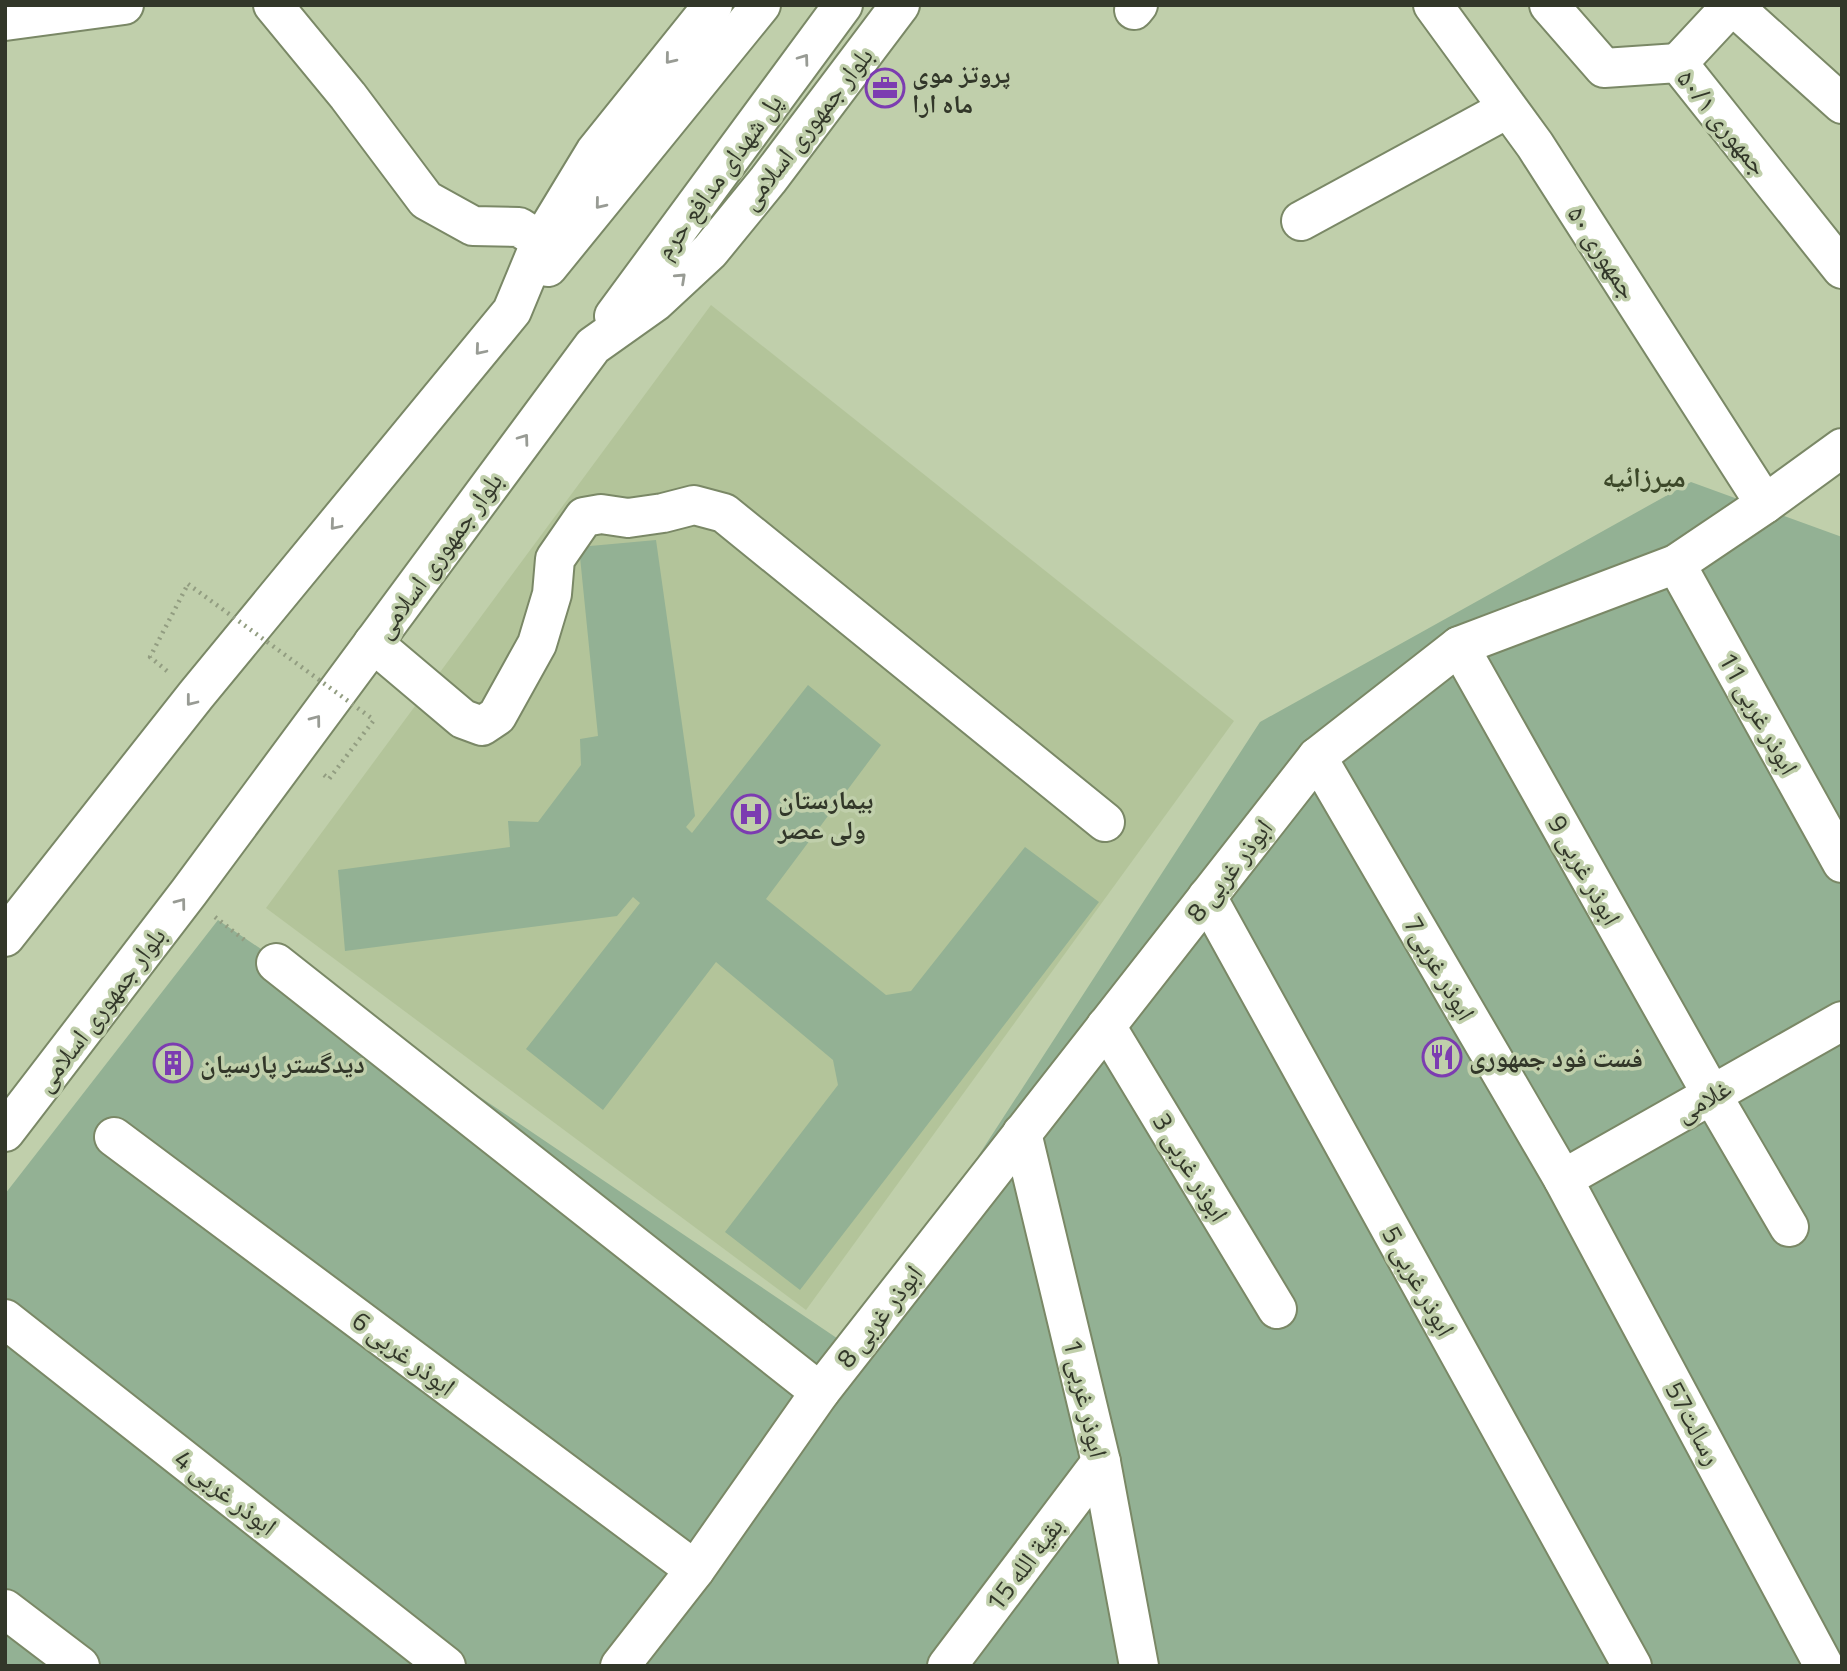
<svg xmlns="http://www.w3.org/2000/svg" width="1847" height="1671" viewBox="0 0 1847 1671" font-family="'Titillium Web','Noto Naskh Arabic',sans-serif">
<style>
.built{fill:#b3c49a}
.building{fill:#93b194}
.lines{fill:none;stroke-linecap:round;stroke-linejoin:round}
.minor-casing{stroke:#7a8866;stroke-width:42}
.major-casing{stroke:#7a8866;stroke-width:42}
.path{stroke:#929d81;stroke-width:4.5;stroke-dasharray:2 5;stroke-linecap:butt}
.minor{stroke:#fff;stroke-width:38}
.major{stroke:#fff;stroke-width:38}
.path-bridge{stroke:#929d81;stroke-width:4.5;stroke-dasharray:2 5;stroke-linecap:butt}
.oneway{stroke:#989b94}
.labels{text-anchor:middle;dominant-baseline:central;stroke-width:7;stroke-linejoin:round;paint-order:stroke}
.poi-label{font-size:26px;font-weight:bold;fill:#323729;stroke:#c0cfab;text-anchor:start}
.street-label{font-size:26px;fill:#323729;stroke:#c0cfab}
.neighbourhood-label{font-size:28px;font-weight:bold;fill:#3c4829;stroke:#c0cfab}
</style>
<rect width="100%" height="100%" fill="#c0cfab"/>
<path class="built" d="M711 305 1234 721 806 1310 266 908Z"/>
<g class="building">
<path d="M1691 482 1842 537V1666H5V1194L218 920 853 1349 1260 722Z"/>
<path d="M656 540 695 816 686 827 692 833 808 685 881 745 766 899 886 995 911 991 1025 847 1099 902 800 1290 725 1232 838 1085 833 1060 716 962 603 1110 526 1049 640 903 633 897 617 916 345 951 338 870 510 847 508 821 538 822 581 765 580 739 598 736 579 547Z"/>
</g>
<g class="lines">
<defs>
<g id="minor">
<path d="M273 5 348 96 426 200 473 226 519 227 541 241"/>
<path d="M1433 5 1535 145 1765 504"/>
<path d="M1549 5 1604 68 1678 63 1842 269"/>
<path d="M1134 10 1138 5"/>
<path d="M5 21 124 5"/>
<path d="M1678 63 1732 5 1842 104"/>
<path d="M1301 221 1507 109"/>
<path d="M1676 564 1842 863"/>
<path d="M373 643 463 719 482 726 497 716 537 644 552 594 555 559 584 517 601 514 628 518 663 513 694 505 724 513 1105 822"/>
<path d="M1459 646 1712 1095 1789 1227"/>
<path d="M1317 757 1563 1179 1824 1666"/>
<path d="M1207 897 1632 1666"/>
<path d="M276 963 820 1392"/>
<path d="M1106 1026 1277 1309"/>
<path d="M1022 1133 1101 1462 1139 1666"/>
<path d="M114 1137 695 1570"/>
<path d="M1563 1179 1842 1021"/>
<path d="M5 1319 446 1666"/>
<path d="M5 1609 80 1666"/>
<path d="M620 1666 695 1570 820 1392 1317 757 1459 646 1676 564 1765 504 1842 448"/>
<path d="M947 1666 1101 1462"/>
</g>
<g id="major">
<path d="M548 267 761 5"/>
<path d="M614 316 843 5"/>
<path d="M5 937 196 695 512 311 541 241 595 152 713 5"/>
<path d="M5 1132 189 892 593 346 655 302 710 251 768 180 900 5"/>
</g>
</defs>
<use href="#minor" class="minor-casing"/>
<use href="#major" class="major-casing"/>
<g class="path">
<path d="M167 671 150 657 188 584"/>
<path d="M324 775 329 779 374 720"/>
<path d="M215 917 247 942"/>
</g>
<use href="#minor" class="minor"/>
<use href="#major" class="major"/>
<path class="path-bridge" d="M188 584 374 720"/>
</g>
<defs><path id="oneway-chevron" d="M-2-3.5L2.5 0L-2 3.5" fill="none" stroke-width="1.6" stroke-linecap="round" stroke-linejoin="round" transform="scale(1.75)"/></defs>
<g class="oneway">
<use href="#oneway-chevron" transform="translate(670 59) rotate(129)"/>
<use href="#oneway-chevron" transform="translate(804 59) rotate(-54)"/>
<use href="#oneway-chevron" transform="translate(600 204) rotate(129)"/>
<use href="#oneway-chevron" transform="translate(681 278) rotate(-43)"/>
<use href="#oneway-chevron" transform="translate(480 350) rotate(130)"/>
<use href="#oneway-chevron" transform="translate(524 439) rotate(-54)"/>
<use href="#oneway-chevron" transform="translate(335 525) rotate(130)"/>
<use href="#oneway-chevron" transform="translate(191 701) rotate(128)"/>
<use href="#oneway-chevron" transform="translate(316 720) rotate(-53)"/>
<use href="#oneway-chevron" transform="translate(181 903) rotate(-53)"/>
</g>
<defs>
<symbol id="office-ring" viewBox="-11 -11 22 22"><circle r="9.5" fill="#c0cfab" stroke="#7c3cb1" stroke-width="1.5"/><path d="M-6-3h4V-5.5h4V-3h4V5H-6ZM-1-4.5V-3h2v-1.5ZM-6 0V1H6V0Z" fill="#7c3cb1"/></symbol>
<symbol id="hospital-ring" viewBox="-11 -11 22 22"><circle r="9.5" fill="#c0cfab" stroke="#7c3cb1" stroke-width="1.5"/><path d="M-5-5h3v3.5h4V-5h3V5h-3V1.5h-4V5h-3Z" fill="#7c3cb1"/></symbol>
<symbol id="restaurant-ring" viewBox="-11 -11 22 22"><circle r="9.5" fill="#c0cfab" stroke="#7c3cb1" stroke-width="1.5"/><path d="M-5-6h1v4h1v-4h1v4h1v-4h1v5L-1.5 .5V6h-2V.5L-5-1ZM5-6V6H3V1.5H1.5Q1.5-4 5-6Z" fill="#7c3cb1"/></symbol>
<symbol id="building-ring" viewBox="-11 -11 22 22"><circle r="9.5" fill="#c0cfab" stroke="#7c3cb1" stroke-width="1.5"/><path d="M-4-6H4V6H1V3H-1V6H-4ZM-2.5-4.3h1.7v1.8h-1.7ZM.8-4.3h1.7v1.8H.8ZM-2.5-1h1.7V.8h-1.7ZM.8-1h1.7V.8H.8Z" fill="#7c3cb1"/></symbol>
</defs>
<g fill-rule="evenodd">
<use href="#office-ring" x="863" y="66" width="44" height="44"/>
<use href="#hospital-ring" x="729" y="792" width="44" height="44"/>
<use href="#restaurant-ring" x="1420" y="1035" width="44" height="44"/>
<use href="#building-ring" x="151" y="1041" width="44" height="44"/>
</g>
<g class="labels">
<g class="poi-label">
<text x="912" y="73">پروتز موی<tspan x="912" dy="30">ماه ارا</tspan></text>
<text x="778" y="799">بیمارستان<tspan x="778" dy="30">ولی عصر</tspan></text>
<text x="1469" y="1057">فست فود جمهوری</text>
<text x="200" y="1063">دیدگستر پارسیان</text>
</g>
<g class="street-label">
<text transform="translate(1723 122) rotate(51)">جمهوری ۵۰/۱</text>
<text transform="translate(806 128) rotate(-52)">بلوار جمهوری اسلامی</text>
<text transform="translate(718 176) rotate(-54)">پل شهدای مدافع حرم</text>
<text transform="translate(1603 252) rotate(57)">جمهوری ۵۰</text>
<text transform="translate(438 555) rotate(-54)">بلوار جمهوری اسلامی</text>
<text transform="translate(1759 713) rotate(61)">ابوذر غربی 11</text>
<text transform="translate(1229 870) rotate(-52)">ابوذر غربی 8</text>
<text transform="translate(1585 870) rotate(61)">ابوذر غربی 9</text>
<text transform="translate(1440 968) rotate(60)">ابوذر غربی7</text>
<text transform="translate(100 1009) rotate(-53)">بلوار جمهوری اسلامی</text>
<text transform="translate(1703 1100) rotate(-30)">غلامی</text>
<text transform="translate(1191 1167) rotate(59)">ابوذر غربی 3</text>
<text transform="translate(1419 1281) rotate(61)">ابوذر غربی 5</text>
<text transform="translate(879 1316) rotate(-52)">ابوذر غربی 8</text>
<text transform="translate(404 1353) rotate(37)">ابوذر غربی 6</text>
<text transform="translate(1086 1398) rotate(77)">ابوذر غربی 1</text>
<text transform="translate(1694 1423) rotate(62)">رسالت57</text>
<text transform="translate(226 1492) rotate(38)">ابوذر غربی 4</text>
<text transform="translate(1024 1564) rotate(-53)">بقیة الله 15</text>
</g>
<g class="neighbourhood-label">
<text x="1644" y="476">میرزائیه</text>
</g>
</g>
<rect width="1847" height="1671" fill="none" stroke="#323729" stroke-width="14"/>
</svg>
